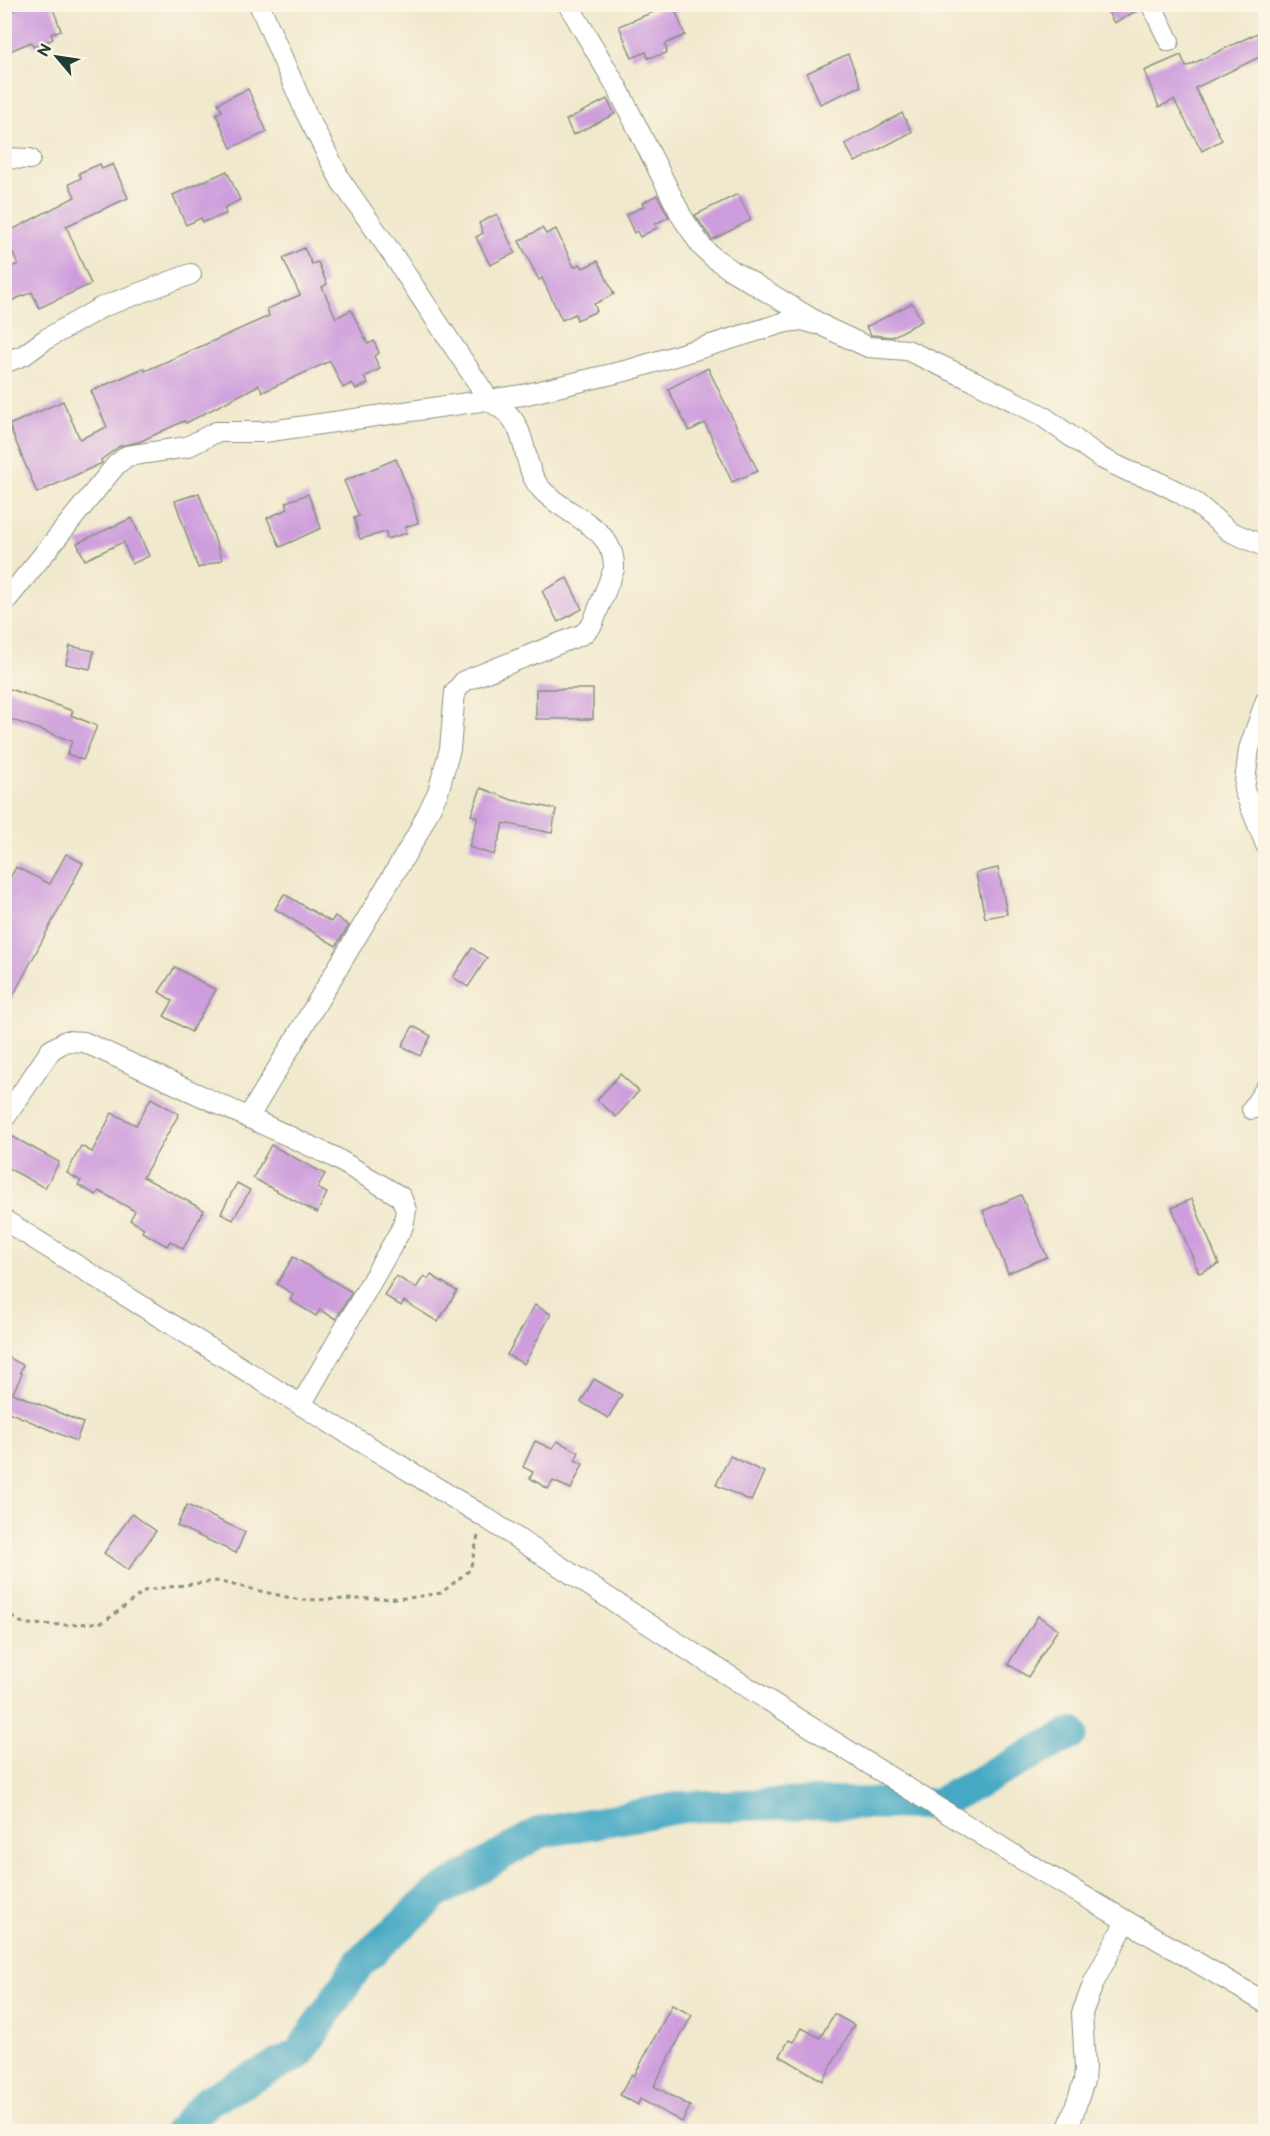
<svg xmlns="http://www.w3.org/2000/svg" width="1270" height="2136" viewBox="0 0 1270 2136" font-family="'Balsamiq Sans',sans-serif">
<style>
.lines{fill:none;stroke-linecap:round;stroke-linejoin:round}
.river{stroke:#44a9c4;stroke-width:32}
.building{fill:#cd9ddd}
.minor-casing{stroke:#889380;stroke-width:22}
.path{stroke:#889380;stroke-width:3;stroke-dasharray:4.5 4.5;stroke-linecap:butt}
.minor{stroke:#fff;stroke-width:20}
</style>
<rect width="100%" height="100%" fill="#fcf5e5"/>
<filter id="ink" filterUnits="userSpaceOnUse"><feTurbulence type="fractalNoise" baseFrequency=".0167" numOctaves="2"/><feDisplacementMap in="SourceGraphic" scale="12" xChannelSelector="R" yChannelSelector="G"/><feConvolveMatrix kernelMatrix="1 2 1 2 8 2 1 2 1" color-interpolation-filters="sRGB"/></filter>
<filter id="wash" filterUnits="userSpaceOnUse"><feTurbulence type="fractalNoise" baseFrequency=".008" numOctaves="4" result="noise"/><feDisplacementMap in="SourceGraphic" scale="24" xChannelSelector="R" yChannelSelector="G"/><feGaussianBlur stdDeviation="1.35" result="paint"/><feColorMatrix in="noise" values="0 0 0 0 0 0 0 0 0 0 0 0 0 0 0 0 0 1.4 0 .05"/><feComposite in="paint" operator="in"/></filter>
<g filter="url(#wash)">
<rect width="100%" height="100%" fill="#f1e9cd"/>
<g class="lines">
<path class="river" d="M179 2132 209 2100 299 2054 360 1962 436 1894 538 1833 683 1807 813 1803 937 1804 1072 1733"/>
</g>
<g id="blocks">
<g class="building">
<path d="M29 4H51L61 30 51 34 53 39 34 47 31 42 10 51 4 37V14Z"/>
<path d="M673 4 685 35 665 44 667 53 648 58 646 52 632 58 619 26Z"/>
<path d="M1104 4H1139L1140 9 1114 23Z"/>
<path d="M1266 29V54L1195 88 1222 140 1202 151 1174 100 1159 107 1144 71 1181 55 1186 67Z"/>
<path d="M848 54 861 86 820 104 807 73Z"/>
<path d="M248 89 267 132 231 148 216 114 222 111 218 103Z"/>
<path d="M607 99 615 114 573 135 566 120Z"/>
<path d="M902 113 912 132 855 162 845 144Z"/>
<path d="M100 164 102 169 113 164 128 198 66 226 91 284 39 308 32 292 4 304V270L18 264 4 234 75 197 69 184 81 178 79 173Z"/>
<path d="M227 171 240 200 224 208 226 214 203 222 201 218 186 225 173 195Z"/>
<path d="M738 194 751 220 712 240 695 215Z"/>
<path d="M657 195 669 217 655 224 657 228 640 237 637 231 634 233 626 215 644 206 642 203Z"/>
<path d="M497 214 515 253 490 265 476 237 483 233 479 223Z"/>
<path d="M542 228 546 234 556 229 574 267 580 264 583 268 598 261 614 294 594 304 597 311 577 320 575 314 562 320 542 278 539 280 519 241Z"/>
<path d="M304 248 312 264 318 262 327 284 322 287 336 318 351 310 368 344 374 341 379 353 374 356 380 369 364 377 368 384 356 389 352 383 343 388 330 361 263 392 259 385 186 423 184 421 139 442 120 446 101 460 102 463 37 493 9 425 63 401 80 439 107 427 91 391 144 368 145 371 220 338 269 316 267 309 300 295 283 258Z"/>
<path d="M912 303 922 321 892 337 871 335 866 327Z"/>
<path d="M708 368 758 471 732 482 705 423 689 431 668 389Z"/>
<path d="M396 459 412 499 418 523 405 527 407 533 387 539 386 532 360 539 354 518 359 516 344 481Z"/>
<path d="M199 493 222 560 198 568 175 501Z"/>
<path d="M308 494 321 528 280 547 267 518 288 509 286 502Z"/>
<path d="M132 518 149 556 132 564 123 542 85 560 77 543Z"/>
<path d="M567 578 582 609 558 622 542 591Z"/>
<path d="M70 646 94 651 90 669 66 664Z"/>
<path d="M4 687 73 711 71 715 97 726 83 760 67 754 72 741 4 717Z"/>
<rect x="536" y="689" width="57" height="30"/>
<path d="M481 788 512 800 556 809 552 833 504 823 494 855 469 847 478 817 471 815Z"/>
<path d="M66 854 83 863 4 1013V890L16 867 50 884Z"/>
<path d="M998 868 1007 914 985 918 976 873Z"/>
<path d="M284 894 331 922 335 916 349 926 336 946 275 909Z"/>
<path d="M472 948 487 958 468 987 453 977Z"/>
<path d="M175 967 216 990 191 1032 164 1016 173 1001 159 992Z"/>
<path d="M413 1026 431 1036 420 1056 402 1046Z"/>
<path d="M620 1074 639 1091 616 1117 597 1100Z"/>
<path d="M151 1098 179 1114 143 1177 204 1210 183 1249 170 1241 167 1246 142 1232 144 1228 130 1220 135 1211 99 1191 96 1195 78 1185 81 1181 67 1173 81 1146 92 1152 112 1113 136 1125Z"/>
<path d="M4 1132 59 1162 45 1188 4 1166Z"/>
<path d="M271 1145 325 1174 317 1188 327 1193 317 1213 253 1178Z"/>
<path d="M237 1183 250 1190 233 1220 221 1213Z"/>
<path d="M1021 1195 1047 1257 1008 1273 983 1211Z"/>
<path d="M1192 1199 1219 1264 1199 1273 1172 1208Z"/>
<path d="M293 1257 352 1292 336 1319 320 1310 316 1316 290 1300 293 1294 277 1284Z"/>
<path d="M431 1275 457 1291 438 1322 404 1301 401 1306 384 1295 396 1276 416 1288 424 1276 428 1279Z"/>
<path d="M535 1305 551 1314 524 1364 507 1355Z"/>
<path d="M4 1355 23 1365 20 1372 22 1374 13 1393 83 1423 76 1441 4 1410Z"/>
<path d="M594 1379 622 1395 608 1418 581 1402Z"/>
<path d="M535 1441 552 1449 557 1441 579 1452 575 1460 583 1464 571 1489 553 1481 548 1489 530 1478 533 1472 523 1467Z"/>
<path d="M730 1456 764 1472 751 1501 716 1485Z"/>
<path d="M187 1505 245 1532 236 1553 177 1526Z"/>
<path d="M132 1514 156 1531 128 1570 104 1553Z"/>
<path d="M1038 1616 1058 1629 1028 1677 1008 1664Z"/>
<path d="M672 2005 692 2015 654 2086 690 2106 682 2122 640 2099 638 2105 620 2095 632 2074 634 2076Z"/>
<path d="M834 2014 854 2025 823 2081 780 2056 789 2040 794 2042 802 2028 820 2038Z"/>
</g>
</g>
</g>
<g filter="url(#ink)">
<use href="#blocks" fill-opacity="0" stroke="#889380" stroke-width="1.5"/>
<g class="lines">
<defs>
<g id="minor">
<path d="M568 4 618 89 682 217 702 247 714 258 731 270 827 328 868 347 907 350 976 382 1041 415 1101 458 1130 472 1155 480 1180 493 1197 504 1229 531 1266 547"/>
<path d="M1151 4 1169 41"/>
<path d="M4 158 30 159"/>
<path d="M4 363 24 355 46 339 102 307 191 274"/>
<path d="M4 603 116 465 127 456 187 447 216 432H264L523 395 629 370 786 322 802 320 816 324"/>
<path d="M1266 700 1249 749 1244 790 1266 845"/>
<path d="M1252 1109 1266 1088"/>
<path d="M248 1118 416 837 438 792 450 749 455 692 464 681 583 634 592 625 614 569C616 527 566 516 542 490 522 469 529 435 508 414 503 409 495 405 489 400L393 255 341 181 306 113 259 4"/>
<path d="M4 1119 51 1050 66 1041 84 1042 334 1157 401 1197 406 1210 403 1226 301 1405"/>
<path d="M4 1220 301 1405 483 1516 693 1653 1014 1855 1266 2003"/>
<path d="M1067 2132 1084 2081 1085 2067 1082 2013 1094 1982 1126 1921"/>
</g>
</defs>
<use href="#minor" class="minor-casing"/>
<path class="path" d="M4 1612 24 1624 66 1625 104 1622 146 1590 216 1581 300 1600 408 1598 441 1593 470 1570 478 1536"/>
<use href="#minor" class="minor"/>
</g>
</g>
<rect width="1270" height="2136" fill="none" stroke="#fcf5e5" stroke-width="24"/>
<g transform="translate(57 57) rotate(299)" stroke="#fcf5e5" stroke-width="4.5" paint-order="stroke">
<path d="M0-4.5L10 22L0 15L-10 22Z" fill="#1f3d34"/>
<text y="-9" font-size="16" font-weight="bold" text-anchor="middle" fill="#1f3d34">N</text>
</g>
</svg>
